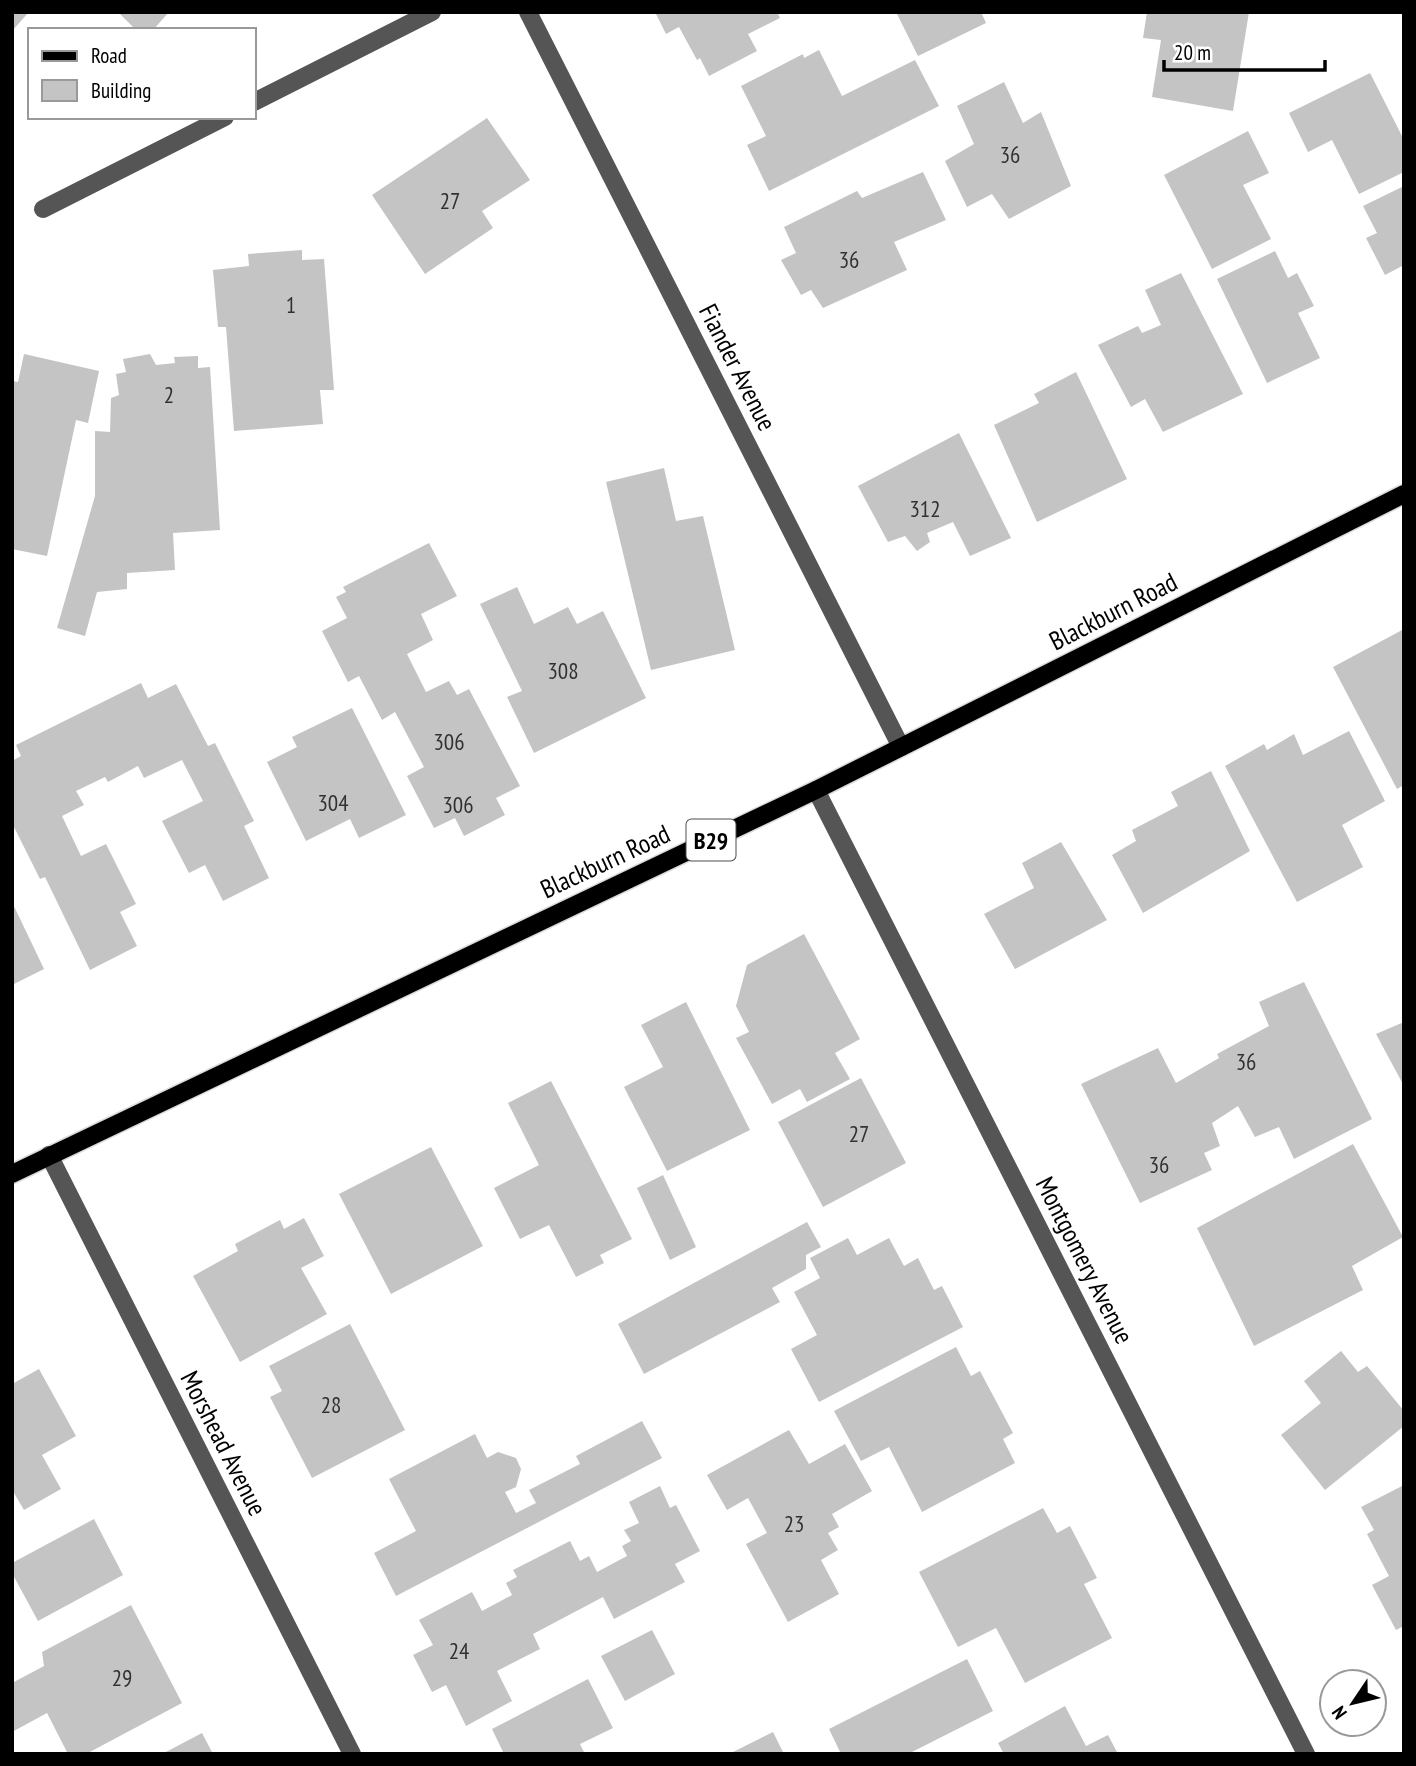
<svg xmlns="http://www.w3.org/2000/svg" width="1416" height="1766" viewBox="0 0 1416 1766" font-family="'PT Sans Narrow',sans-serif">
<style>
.building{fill:#c4c4c4}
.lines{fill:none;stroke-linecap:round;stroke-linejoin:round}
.major-casing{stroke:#dbdbdb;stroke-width:21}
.minor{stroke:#555;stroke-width:18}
.major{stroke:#000;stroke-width:18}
.labels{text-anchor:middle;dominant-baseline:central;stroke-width:5;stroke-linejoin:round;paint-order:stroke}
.number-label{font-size:23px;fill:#313131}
.shield{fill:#fff;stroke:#4c4c4c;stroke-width:2}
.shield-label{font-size:24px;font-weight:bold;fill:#000}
.street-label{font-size:26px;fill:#000;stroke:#fff}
</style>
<rect width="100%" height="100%" fill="#fff"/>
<g class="building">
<path d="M12 12H29L12 31Z"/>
<path d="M118 12H169L153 30H136Z"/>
<path d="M655 12H777L780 18 748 34 757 51 709 76 700 58 697 60 679 27 666 34Z"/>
<path d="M896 12H981L986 23 918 56Z"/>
<path d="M1147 12H1249L1233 111 1152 97 1161 40 1143 38Z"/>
<path d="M819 50 842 96 915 60 939 106 769 191 747 145 766 136 741 86 803 54 804 58Z"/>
<path d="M1370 73 1404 140V172L1359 194 1332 140 1308 152 1289 113Z"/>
<path d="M1004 82 1023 123 1041 112 1071 186 1009 219 992 194 967 207 945 161 974 144 957 106Z"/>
<path d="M487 118 530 180 482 211 493 228 425 274 372 195Z"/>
<path d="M1248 131 1269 173 1243 185 1271 239 1212 269 1164 175Z"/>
<path d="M923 172 946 220 894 242 907 270 823 308 811 290 801 295 781 260 796 253 784 227 857 191 862 198Z"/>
<path d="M1404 186V265L1385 275 1366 238 1377 233 1363 206Z"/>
<path d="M302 250V260L324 259 334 390H320L323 424 234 431 226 327H218L213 270 249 266 248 254Z"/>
<path d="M1275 251 1288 278 1297 273 1314 306 1298 313 1320 358 1267 383 1217 279Z"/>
<path d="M1181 273 1243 394 1163 432 1145 399 1131 407 1098 345 1138 326 1142 333 1161 325 1145 290Z"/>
<path d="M24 354 99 371 88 423 76 420 47 556 12 549V381L18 382Z"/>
<path d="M150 354 156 365 175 363 174 357 198 356V368L210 367 220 530 173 533 175 570 127 573V589L97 592 85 636 57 628 95 496V431L110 432 111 398 119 395 116 374 126 372 123 359Z"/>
<path d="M1076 372 1127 479 1037 522 994 425 1039 403 1034 394Z"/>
<path d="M959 433 1011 538 970 556 953 522 927 533 930 542 917 551 905 536 888 542 858 486Z"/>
<path d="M664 468 676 521 703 516 735 650 651 670 606 482Z"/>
<path d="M429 543 457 596 421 614 433 640 407 654 426 692 449 681 457 695 469 689 520 786 496 798 505 815 464 836 455 818 434 828 407 776 424 767 395 712 382 720 359 676 348 682 322 631 347 618 336 597 346 592 343 587Z"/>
<path d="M517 587 534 624 568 607 577 624 603 611 646 698 534 753 507 697 522 691 480 604Z"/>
<path d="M1404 629V785L1397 789 1333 667Z"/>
<path d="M141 683 148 698 176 684 208 746 215 743 254 821 244 826 269 878 223 901 205 865 189 873 162 821 203 801 182 760 144 778 138 766 108 782 105 777 76 791 84 805 62 816 81 856 106 844 136 904 120 912 137 946 90 970 45 877 40 879 12 823V761L21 756 16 745Z"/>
<path d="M352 708 406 815 359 838 350 819 306 841 267 762 297 747 292 737Z"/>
<path d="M1349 731 1385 801 1342 825 1363 867 1297 902 1225 766 1264 744 1267 750 1294 734 1303 755Z"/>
<path d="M1211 771 1250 851 1143 913 1112 855 1136 841 1132 830 1178 806 1171 792Z"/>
<path d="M1061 842 1107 920 1015 969 984 914 1034 888 1022 863Z"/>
<path d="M12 902 44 969 12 985Z"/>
<path d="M804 934 860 1039 835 1053 850 1079 807 1102 800 1089 772 1104 736 1038 749 1032 736 1006 747 965Z"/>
<path d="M1304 982 1372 1119 1294 1159 1279 1127 1255 1137 1238 1106 1212 1123 1220 1146 1204 1153 1212 1170 1140 1203 1081 1084 1158 1048 1176 1083 1219 1058 1217 1054 1269 1026 1259 1002Z"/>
<path d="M686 1002 750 1130 667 1171 624 1087 663 1067 641 1025Z"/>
<path d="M1404 1022V1086L1376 1034Z"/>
<path d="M861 1078 906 1163 823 1207 778 1122Z"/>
<path d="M551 1081 632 1239 600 1255 604 1263 576 1277 549 1225 520 1239 494 1188 539 1165 508 1103Z"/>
<path d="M1353 1144 1403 1237 1352 1266 1363 1290 1254 1346 1197 1228Z"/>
<path d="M431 1147 483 1246 391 1294 339 1194Z"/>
<path d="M663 1175 696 1247 670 1260 637 1188Z"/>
<path d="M304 1218 324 1256 301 1268 327 1314 240 1362 193 1276 238 1251 235 1244 280 1220 284 1229Z"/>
<path d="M807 1222 821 1247 806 1255V1269L772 1288 780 1302 644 1374 618 1324Z"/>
<path d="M848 1238 857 1255 889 1238 904 1266 918 1258 934 1290 942 1286 963 1327 819 1402 791 1349 817 1335 794 1292 820 1278 810 1258Z"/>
<path d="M350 1324 405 1430 312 1478 270 1397 282 1391 269 1366Z"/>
<path d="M956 1347 971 1376 980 1371 1013 1433 1003 1439 1015 1463 922 1512 889 1447 861 1461 834 1411Z"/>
<path d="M1341 1351 1358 1372 1367 1366 1404 1411V1426L1325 1490 1281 1435 1321 1403 1304 1381Z"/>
<path d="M39 1369 76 1436 42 1455 61 1489 24 1510 14 1493 12 1494V1384Z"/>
<path d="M642 1421 662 1458 396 1596 374 1553 416 1531 389 1479 475 1434 487 1458 498 1452 516 1458 521 1469 516 1487 505 1492 516 1513 536 1503 529 1490 580 1464 576 1456Z"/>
<path d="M789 1430 809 1464 845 1444 872 1491 832 1514 839 1527 828 1533 838 1550 821 1560 839 1594 788 1622 746 1544 767 1533 748 1498 727 1510 707 1475Z"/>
<path d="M1404 1485V1626L1396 1630 1372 1585 1389 1576 1367 1534 1374 1530 1361 1507Z"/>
<path d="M660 1486 670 1508 676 1505 700 1551 675 1564 685 1582 614 1619 603 1597 533 1634 540 1649 497 1671 512 1701 466 1726 446 1685 432 1692 413 1655 433 1645 419 1620 472 1592 482 1611 512 1595 506 1583 517 1577 513 1570 570 1541 580 1561 589 1556 597 1572 627 1556 622 1546 631 1541 624 1530 639 1523 629 1502Z"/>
<path d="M1043 1508 1057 1533 1070 1526 1097 1578 1084 1584 1112 1638 1025 1683 996 1628 958 1647 919 1572Z"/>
<path d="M94 1519 123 1575 38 1621 12 1573V1563Z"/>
<path d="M131 1605 182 1703 86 1754H68L47 1713 12 1732V1683L44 1666 42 1652Z"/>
<path d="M652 1630 675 1674 625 1701 601 1656Z"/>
<path d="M967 1659 993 1711 908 1754H841L829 1729Z"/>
<path d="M588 1679 613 1728 580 1744 585 1754H504L492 1729Z"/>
<path d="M1065 1706 1086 1746 1108 1735 1118 1754H1004L998 1743Z"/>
<path d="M773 1732 784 1754H729Z"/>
<path d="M202 1733 213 1754H162Z"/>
</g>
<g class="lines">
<defs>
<path id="major" d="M12 1174 816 790 1404 494"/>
</defs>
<use href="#major" class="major-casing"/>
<g class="minor">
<path d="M528 12 901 747"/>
<path d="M254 102 432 12"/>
<path d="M43 209 225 117"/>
<path d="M816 790 1306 1754"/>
<path d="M49 1155 352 1754"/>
</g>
<use href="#major" class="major"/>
</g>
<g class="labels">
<g class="number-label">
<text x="1010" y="154">36</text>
<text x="450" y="200">27</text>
<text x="849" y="259">36</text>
<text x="291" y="304">1</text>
<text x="169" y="394">2</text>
<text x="925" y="508">312</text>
<text x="563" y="670">308</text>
<text x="449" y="741">306</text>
<text x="333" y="802">304</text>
<text x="458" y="804">306</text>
<text x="1246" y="1061">36</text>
<text x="859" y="1133">27</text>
<text x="1159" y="1164">36</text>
<text x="331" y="1404">28</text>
<text x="794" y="1523">23</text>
<text x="459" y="1650">24</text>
<text x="122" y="1677">29</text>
</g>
<rect class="shield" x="686.5" y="819.5" width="49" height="41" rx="5"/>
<g class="shield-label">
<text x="711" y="840">B29</text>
</g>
<g class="street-label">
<text transform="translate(738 367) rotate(63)">Fiander Avenue</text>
<text transform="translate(1113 611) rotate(-27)">Blackburn Road</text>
<text transform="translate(605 861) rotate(-25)">Blackburn Road</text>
<text transform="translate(1085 1260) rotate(63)">Montgomery Avenue</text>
<text transform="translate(224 1443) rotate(63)">Morshead Avenue</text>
</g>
</g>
<rect width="1416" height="1766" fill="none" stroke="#000000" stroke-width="28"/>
<rect x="28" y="28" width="228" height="91" fill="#ffffff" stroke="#999999" stroke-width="2"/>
<rect x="42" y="51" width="35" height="10" fill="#000000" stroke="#999999" stroke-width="2"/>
<text x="91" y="63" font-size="21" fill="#000000">Road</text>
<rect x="42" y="80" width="35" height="21" fill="#c4c4c4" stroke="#999999" stroke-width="2"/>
<text x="91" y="98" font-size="21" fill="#000000">Building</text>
<g transform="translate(1353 1703) rotate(235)"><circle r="33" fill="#ffffff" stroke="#999999" stroke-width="2"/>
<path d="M0-5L12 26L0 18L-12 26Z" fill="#000000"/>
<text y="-10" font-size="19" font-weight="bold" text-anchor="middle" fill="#000000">N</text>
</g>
<path d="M1164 60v10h161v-10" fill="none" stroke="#000000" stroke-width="3.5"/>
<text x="1174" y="60" font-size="21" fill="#000000" stroke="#ffffff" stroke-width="5" paint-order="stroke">20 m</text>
</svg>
